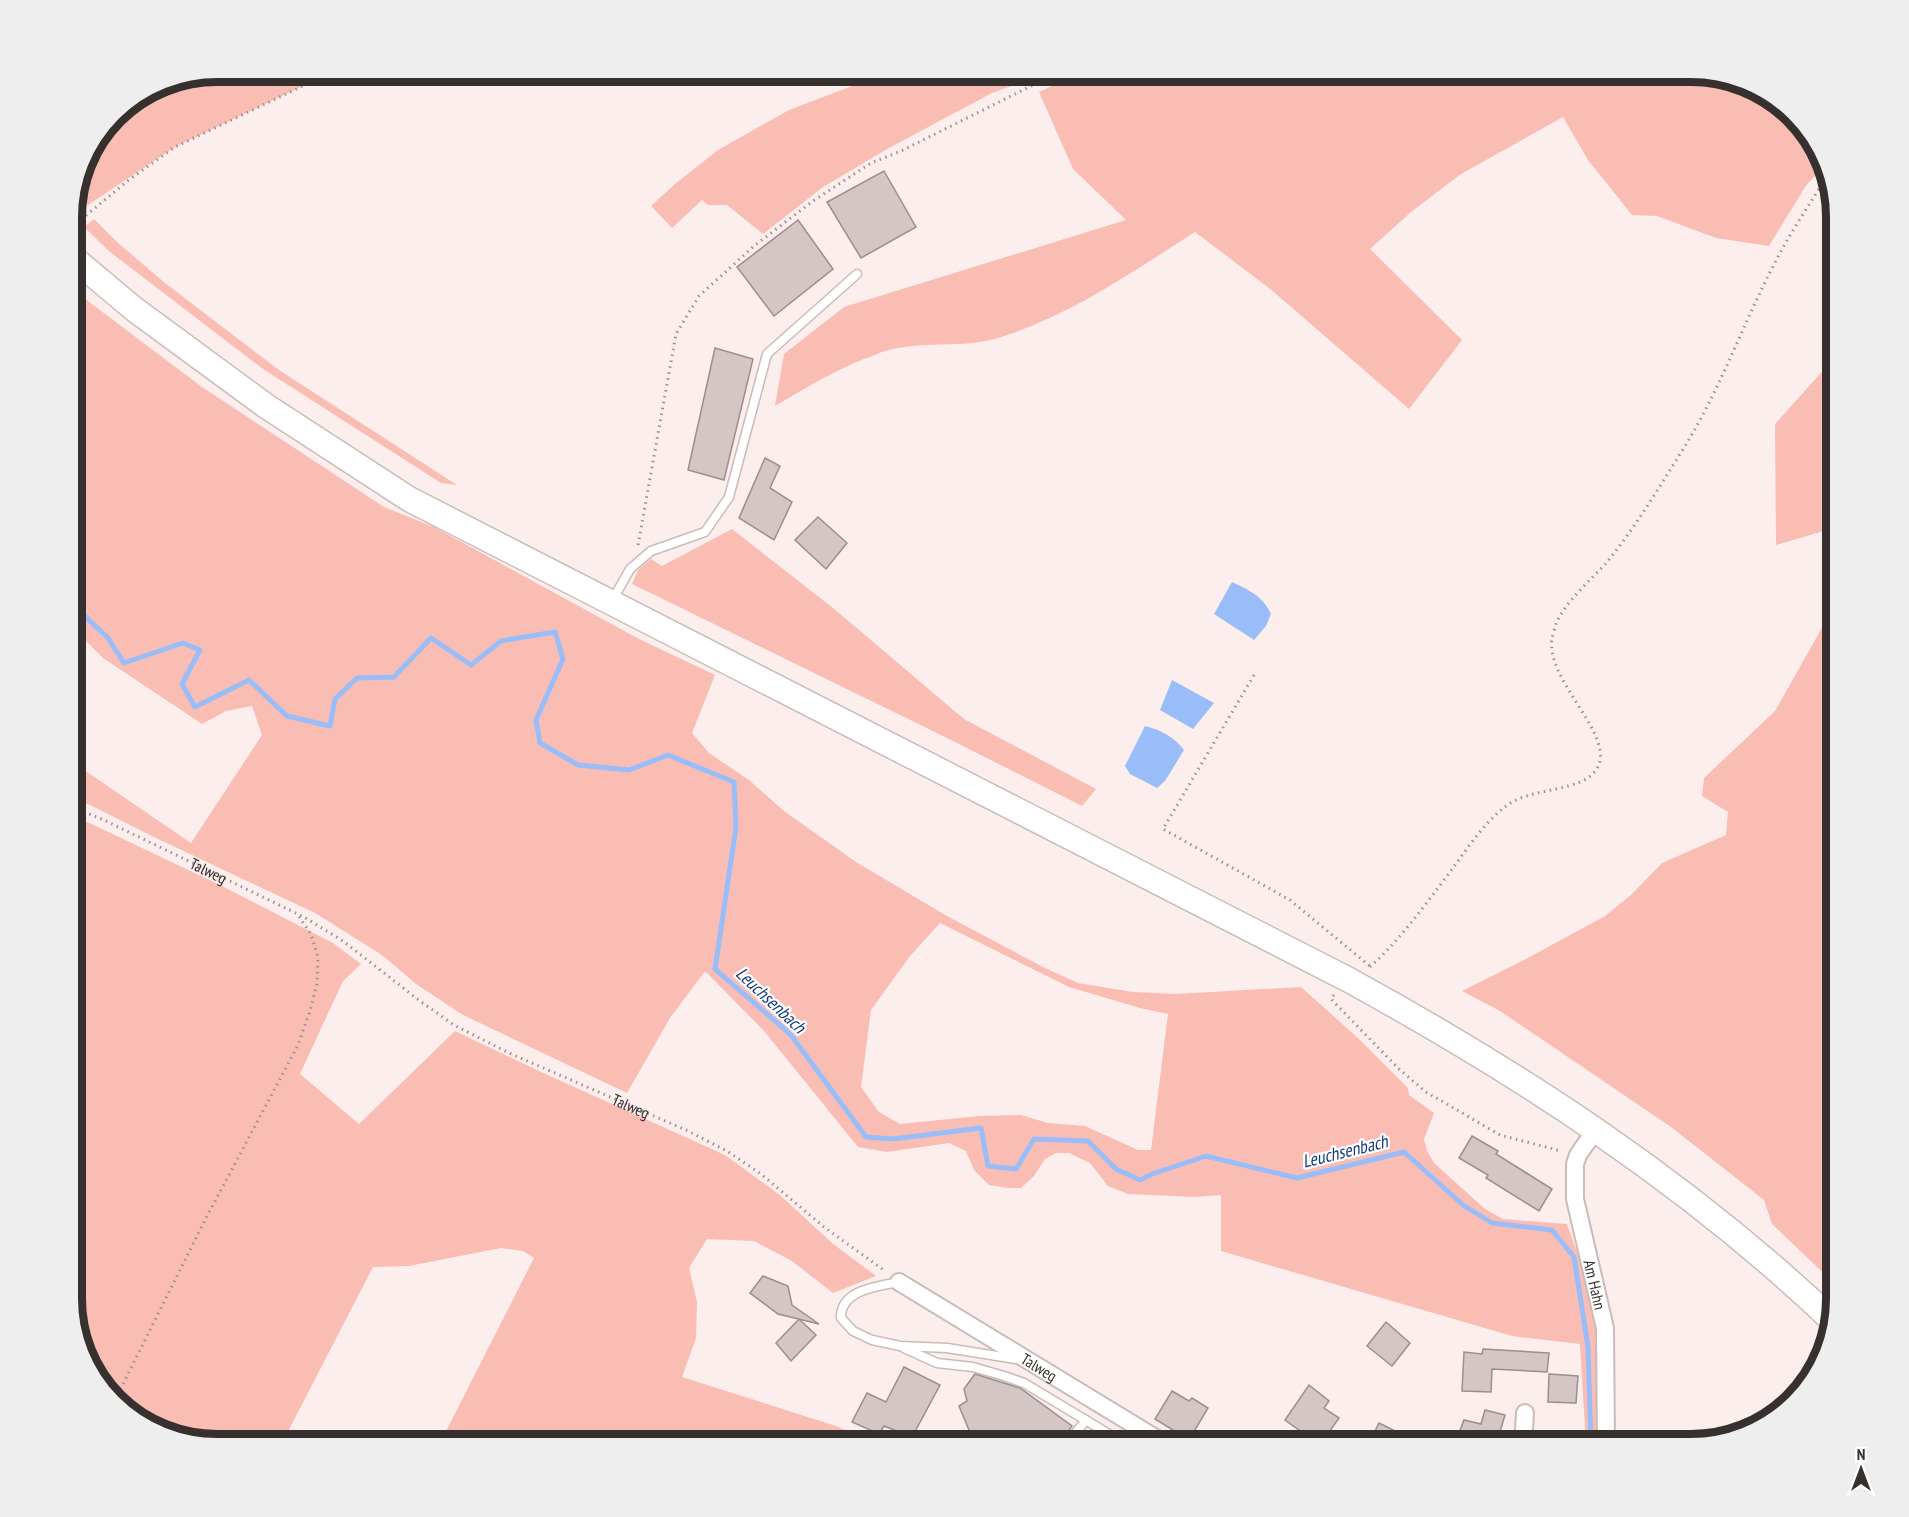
<svg xmlns="http://www.w3.org/2000/svg" width="1909" height="1517" viewBox="0 0 1909 1517" font-family="'PT Sans Narrow',sans-serif">
<style>
.green{fill:#fabdb4;fill-rule:evenodd}
.water{fill:#99bdf8}
.lines{fill:none;stroke-linecap:round;stroke-linejoin:round}
.stream{stroke:#99bdf8;stroke-width:5}
.building{fill:#d4c6c4;stroke:#9b8e8c;stroke-width:1.5}
.service-casing{stroke:#c9bcb9;stroke-width:11}
.minor-casing{stroke:#c9bcb9;stroke-width:20}
.secondary-casing{stroke:#c9bcb9;stroke-width:27}
.path{stroke:#9b918f;stroke-width:3;stroke-dasharray:1.5 4.5;stroke-linecap:butt}
.service{stroke:#fff;stroke-width:8}
.minor{stroke:#fff;stroke-width:16}
.secondary{stroke:#fff;stroke-width:24}
.labels{text-anchor:middle;dominant-baseline:central;stroke-width:4.5;stroke-linejoin:round;paint-order:stroke}
.street-label{font-size:16px;fill:#36302f;stroke:#fff}
.water-label{font-size:18px;font-style:italic;fill:#133b7e;stroke:#fff}
.rim{fill:none;stroke:#36302f;stroke-width:8}
</style>
<rect width="100%" height="100%" fill="#fceeec"/>
<g class="green">
<path d="M218 72H332L175 147 76 213 72 210 87 153 121 108 162 83Z"/>
<path d="M889 72H1050L992 93 889 148 823 187 763 234 727 205H708L702 200 672 228 651 206 675 184 718 150 789 110Z"/>
<path d="M1082 72H1692L1747 83 1787 108 1822 154 1825 164 1805 187 1769 246 1716 238 1657 216 1632 215 1588 160 1563 117 1461 174 1411 212 1370 249 1462 340 1409 409 1269 288 1195 232C1132 272 1070 316 998 338 962 349 922 340 885 351 878 353 871 357 864 359 832 372 804 389 775 406L784 354 844 307 1126 220 1073 169 1039 92Z"/>
<path d="M94 219 118 243 165 283 279 370 457 485 441 483 263 369 110 252 84 227Z"/>
<path d="M72 289 202 387 384 507 434 527 639 639 715 675 692 733 709 753 749 780 784 811 856 862 947 916 1043 967 1078 983 1133 992 1176 994 1301 987 1358 1038 1408 1088 1409 1095 1434 1113 1424 1139 1427 1151 1434 1163 1485 1209 1503 1219 1567 1224 1591 1291 1597 1343 1601 1445H1586L1580 1344 1512 1336 1221 1251V1195L1195 1197 1128 1194 1108 1186 1090 1163 1069 1153H1056L1045 1159 1034 1176 1021 1188H1008L989 1185 974 1170 966 1151 949 1143 887 1152 858 1147 764 1031 705 971 670 1018 627 1093 463 1015 416 984 382 955 315 913 156 838 88 804 72 802V757L87 772 191 843 262 735 252 706 226 711 202 724 103 658 72 627ZM940 923 1069 987 1140 1008 1168 1014 1151 1150H1138L1085 1126 1048 1123 1021 1115 979 1116 900 1124 879 1112 861 1087 871 1010 910 956Z"/>
<path d="M1837 355V527L1776 545 1775 424Z"/>
<path d="M732 529 833 608 964 719 1096 789 1082 806 945 737 632 584 638 570 651 559 662 566Z"/>
<path d="M1837 601V1286L1772 1224 1764 1200 1671 1127 1500 1011 1462 991 1524 960 1605 916 1631 895 1662 863 1726 835 1728 812 1702 796 1704 778 1775 711Z"/>
<path d="M72 819 83 820 222 886 333 943 361 964 343 981 300 1074 359 1124 455 1031 541 1072 725 1155 781 1196 832 1243 876 1276 833 1293 792 1261 754 1241 707 1239 689 1268 697 1302 696 1338 682 1377 836 1426 879 1445H439L534 1258 523 1251 501 1248 409 1266 373 1267 281 1445H217L162 1434 122 1409 87 1364 72 1308Z"/>
</g>
<g class="water">
<path d="M1232 582C1249 590 1263 596 1271 614L1266 626 1254 640 1214 614Z"/>
<path d="M1172 680 1214 703 1193 729 1160 710Z"/>
<path d="M1145 726C1161 730 1174 737 1184 750L1165 781 1157 788 1130 774 1125 766Z"/>
</g>
<g class="lines">
<path class="stream" d="M72 604 108 638 124 663 183 643 200 650 182 684 195 707 249 680 287 716 330 726 335 699 357 678 394 677 431 638 471 665 501 641 555 632 563 659 536 720 540 743 578 765 629 770 668 755 734 782 736 827 715 969 791 1035 866 1137 893 1139 981 1128 988 1166 1016 1169 1034 1139 1088 1141 1116 1169 1140 1180 1152 1174 1206 1156 1297 1178 1404 1152 1463 1205 1492 1223 1552 1230 1574 1257 1588 1347 1591 1445"/>
</g>
<g class="building">
<path d="M884 171 916 227 861 258 827 202Z"/>
<path d="M798 220 833 269 774 316 737 267Z"/>
<path d="M715 348 753 359 724 480 688 470Z"/>
<path d="M765 458 780 466 770 488 792 502 774 540 739 518Z"/>
<path d="M818 517 847 543 826 569 795 540Z"/>
<path d="M1472 1136 1498 1151 1496 1154 1552 1189 1539 1211 1486 1178 1488 1175 1459 1158Z"/>
<path d="M763 1276 788 1286 792 1305 819 1324 778 1314 750 1293Z"/>
<path d="M799 1319 816 1335 791 1361 776 1343Z"/>
<path d="M1386 1322 1410 1343 1392 1366 1367 1346Z"/>
<path d="M1483 1349 1549 1353 1547 1372 1492 1369 1491 1392 1462 1391 1464 1352 1482 1354Z"/>
<path d="M904 1367 940 1385 912 1437 884 1426 879 1434 852 1422 867 1393 886 1402Z"/>
<path d="M975 1374 1020 1388 1072 1426 1058 1445H1026L1014 1436 1007 1445H990L969 1430 959 1406 967 1401 964 1389Z"/>
<path d="M1549 1374 1578 1376 1576 1403 1548 1402Z"/>
<path d="M1309 1385 1329 1401 1324 1408 1339 1418 1320 1445 1285 1420Z"/>
<path d="M1172 1391 1189 1401 1192 1398 1208 1408 1189 1440 1155 1419Z"/>
<path d="M1485 1410 1505 1415 1496 1445H1476L1479 1439 1459 1433 1464 1420 1481 1424Z"/>
<path d="M1379 1423 1423 1445H1368Z"/>
</g>
<g class="lines">
<defs>
<g id="service">
<path d="M612 601 630 569 651 551 705 532 729 497 767 354 857 274"/>
<path d="M899 1282C878 1286 840 1290 841 1318L853 1331 872 1340 900 1346 947 1348 1016 1359"/>
<path d="M904 1348 937 1363 973 1367 1004 1376 1024 1383 1127 1445"/>
<path d="M1073 1445 1068 1442 1086 1420"/>
</g>
<g id="minor">
<path id="s2" d="M1596 1129 1578 1155 1575 1164V1199L1605 1328 1606 1445"/>
<path id="s3" d="M899 1282 1167 1445"/>
<path d="M1523 1445 1525 1413"/>
</g>
<path id="secondary" d="M72 257 134 309 266 406 409 499 1349 980C1524 1076 1689 1184 1833 1321"/>
</defs>
<use href="#service" class="service-casing"/>
<use href="#minor" class="minor-casing"/>
<use href="#secondary" class="secondary-casing"/>
<g class="path">
<path d="M72 227 130 179 175 147 332 72"/>
<path d="M638 545 676 334 699 296 754 246 813 201 871 163 901 151 1043 80 1065 72"/>
<path d="M1254 675 1163 829 1290 900 1371 967"/>
<path id="s1" d="M72 809 82 811 104 820 304 917 343 941 420 1001 454 1025 509 1053 686 1130 727 1151 761 1174 824 1227 885 1271"/>
<path d="M1370 967C1402 938 1427 902 1453 868 1469 846 1486 820 1509 804 1534 787 1581 792 1596 770 1619 737 1545 682 1552 638 1553 634 1555 628 1556 624 1564 603 1592 579 1607 562 1634 529 1657 491 1680 454 1723 387 1746 313 1785 244 1798 221 1813 199 1827 176"/>
<path d="M1334 995 1331 999 1399 1069 1426 1092 1500 1135 1561 1151"/>
<path d="M115 1400 204 1222 298 1045 310 1011 317 984 318 957 311 934 297 914"/>
</g>
<use href="#service" class="service"/>
<use href="#minor" class="minor"/>
<use href="#secondary" class="secondary"/>
</g>
<g class="labels">
<g class="street-label">
<text stroke="none"><textPath href="#s1" startOffset="150">Talweg</textPath></text>
<text stroke="none"><textPath href="#s1" startOffset="636">Talweg</textPath></text>
<text stroke="none"><textPath href="#s2" startOffset="164">Am Hahn</textPath></text>
<text stroke="none"><textPath href="#s3" startOffset="164">Talweg</textPath></text>
</g>
<g class="water-label">
<text transform="translate(771 1000) rotate(43)">Leuchsenbach</text>
<text transform="translate(1345 1151) rotate(-14)">Leuchsenbach</text>
</g>
</g>
<path d="M0 0H1909V1517H0ZM217 82H1691A135 135 0 0 1 1826 217V1299A135 135 0 0 1 1691 1434H217A135 135 0 0 1 82 1299V217A135 135 0 0 1 217 82Z" fill="#efeeee" fill-rule="evenodd"/>
<path class="rim" d="M217 82H1691A135 135 0 0 1 1826 217V1299A135 135 0 0 1 1691 1434H217A135 135 0 0 1 82 1299V217A135 135 0 0 1 217 82Z"/>
<g transform="translate(1861 1469)" stroke="#ffffff" stroke-width="4.5" paint-order="stroke">
<path d="M0-4.5L10 22L0 15L-10 22Z" fill="#36302f"/>
<text y="-9" font-size="16" font-weight="bold" text-anchor="middle" fill="#36302f">N</text>
</g>
</svg>
